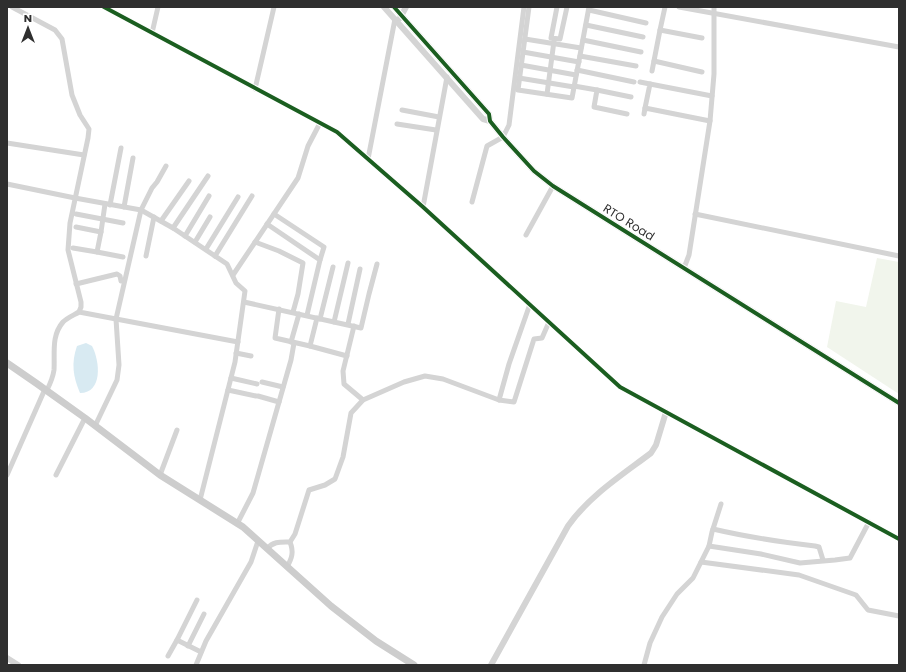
<svg xmlns="http://www.w3.org/2000/svg" width="906" height="672" viewBox="0 0 906 672" font-family="Poppins,sans-serif">
<style>
.green{fill:#f1f5ec}
.water{fill:#d8eaf2}
.lines{fill:none;stroke-linecap:round;stroke-linejoin:round}
.minor{stroke:#d4d4d4;stroke-width:5}
.tertiary{stroke:#d4d4d4;stroke-width:6}
.secondary{stroke:#cdcdcd;stroke-width:7}
.cycleway-casing{stroke:#fff;stroke-width:6}
.cycleway{stroke:#1b5e20;stroke-width:4}
.labels{text-anchor:middle;dominant-baseline:central;stroke-width:4;stroke-linejoin:round;paint-order:stroke}
.street-label{font-size:12px;fill:#2f2f2f;stroke:#fff}
</style>
<rect width="100%" height="100%" fill="#fff"/>
<path class="green" d="M877 258 899 262V394L827 347 836 301 866 307Z"/>
<path class="water" d="M86 343 92 346C100 361 103 393 80 393 73 377 71 363 77 346Z"/>
<g class="lines">
<g class="minor">
<path d="M12 7 55 30 62 39 72 95 80 115 89 129 88 138 70 223 68 250 81 302V307L79 312 238 342"/>
<path d="M104 7 337 132 423 207 620 387 899 539"/>
<path d="M529 7 518 90 572 98 589 7"/>
<path d="M557 7 551 38 560 39 567 7"/>
<path d="M679 7 899 47"/>
<path d="M589 10 646 23"/>
<path d="M586 25 643 37"/>
<path d="M660 30 665 7"/>
<path d="M152 33 158 7"/>
<path d="M525 39 581 48"/>
<path d="M583 40 641 52"/>
<path d="M523 52 579 62"/>
<path d="M580 56 636 66"/>
<path d="M654 61 702 72"/>
<path d="M521 65 576 75"/>
<path d="M577 70 634 82"/>
<path d="M652 71 660 30 702 38"/>
<path d="M519 78 574 87"/>
<path d="M640 82 650 84 645 108"/>
<path d="M650 84 712 96"/>
<path d="M574 86 597 90 594 107 627 114"/>
<path d="M255 89 274 7"/>
<path d="M597 90 631 97"/>
<path d="M547 94 554 41"/>
<path d="M402 110 439 117"/>
<path d="M644 114 645 108 710 121"/>
<path d="M397 124 436 130"/>
<path d="M7 143 84 155"/>
<path d="M368 159 395 19"/>
<path d="M7 184 75 198 141 210 173 228 227 264 236 283 245 291 235 362 200 500"/>
<path d="M472 202 487 146 503 137 509 125 524 7"/>
<path d="M110 205 121 148"/>
<path d="M124 207 133 158"/>
<path d="M423 207 447 77"/>
<path d="M76 214 123 223"/>
<path d="M274 214 324 247 320 260"/>
<path d="M695 214 899 256"/>
<path d="M161 221 189 181"/>
<path d="M267 224 320 260 307 315"/>
<path d="M76 227 101 232 105 204"/>
<path d="M173 228 208 176"/>
<path d="M101 232 97 252 123 257"/>
<path d="M526 235 553 186"/>
<path d="M185 236 209 196"/>
<path d="M195 242 210 217"/>
<path d="M255 242 279 251 303 263 298 294 293 312"/>
<path d="M73 248 97 252"/>
<path d="M206 249 238 197"/>
<path d="M146 256 154 217"/>
<path d="M215 256 252 196"/>
<path d="M684 268 689 255 710 121 714 74V7"/>
<path d="M233 275 298 178 308 146 320 123"/>
<path d="M76 284 117 274 120 276 121 281"/>
<path d="M244 302 361 328 369 294 377 264"/>
<path d="M530 304 509 364 499 400 514 402 534 339 542 338 549 322"/>
<path d="M279 309 275 338 310 346"/>
<path d="M317 318 310 346 347 356"/>
<path d="M320 319 333 267"/>
<path d="M334 322 348 263"/>
<path d="M348 324 360 269"/>
<path d="M354 326 343 371 344 384 363 400"/>
<path d="M291 342 299 314"/>
<path d="M236 353 251 356"/>
<path d="M231 378 257 384"/>
<path d="M262 382 283 387"/>
<path d="M47 390C50 384 53 377 54 370 55 353 51 336 63 322 67 318 74 315 79 312"/>
<path d="M228 390 256 396"/>
<path d="M258 396 279 402"/>
<path d="M95 426 117 380 119 365 116 319 141 210 152 188 157 182 166 166"/>
<path d="M7 475 45 389"/>
<path d="M56 475 85 418"/>
<path d="M160 475 177 430"/>
<path d="M237 524 253 493 291 360 294 343"/>
<path d="M713 529C747 537 781 542 815 546L819 547 823 560"/>
<path d="M709 546 761 554 800 563 835 560 850 558 869 522"/>
<path d="M267 549C273 541 281 542 290 542L295 534 309 490 325 485 335 479 343 457 351 413 363 400 404 382 425 376 443 379 499 400"/>
<path d="M701 562 799 575 856 595 868 610 899 616"/>
<path d="M287 567C292 558 294 552 290 542"/>
<path d="M177 640 197 600"/>
<path d="M188 646 204 614"/>
<path d="M168 656 177 640 201 652"/>
<path d="M196 665 206 641 251 562 258 541"/>
<path d="M644 665 650 643 662 617 677 594 693 578 709 546 712 532 721 504"/>
</g>
<g class="tertiary">
<path d="M384 7 483 119 490 121"/>
<path d="M394 7 489 114 490 121 503 137 534 171 553 186 899 403"/>
<path d="M400 18 406 7"/>
<path d="M7 658 18 665"/>
<path d="M491 665 568 526C589 496 622 475 651 453L656 445 666 412"/>
</g>
<path class="secondary" d="M7 363 36 383 85 418 160 475 243 527 331 606 376 641 414 665"/>
<defs>
<g id="cycleway">
<path d="M104 7 337 132 423 207 620 387 899 539"/>
<path d="M394 7 489 114 490 121 503 137 534 171 553 186 899 403"/>
</g>
</defs>
<use href="#cycleway" class="cycleway-casing"/>
<use href="#cycleway" class="cycleway"/>
</g>
<g class="labels">
<g class="street-label">
<text transform="translate(629 222) rotate(32)">RTO Road</text>
</g>
</g>
<rect width="906" height="672" fill="none" stroke="#2f2f2f" stroke-width="16"/>
<g transform="translate(28 28)" stroke="#ffffff" stroke-width="3" paint-order="stroke">
<path d="M0-3L7 15L0 10L-7 15Z" fill="#2f2f2f"/>
<text y="-6" font-size="11" font-weight="bold" text-anchor="middle" fill="#2f2f2f">N</text>
</g>
</svg>
